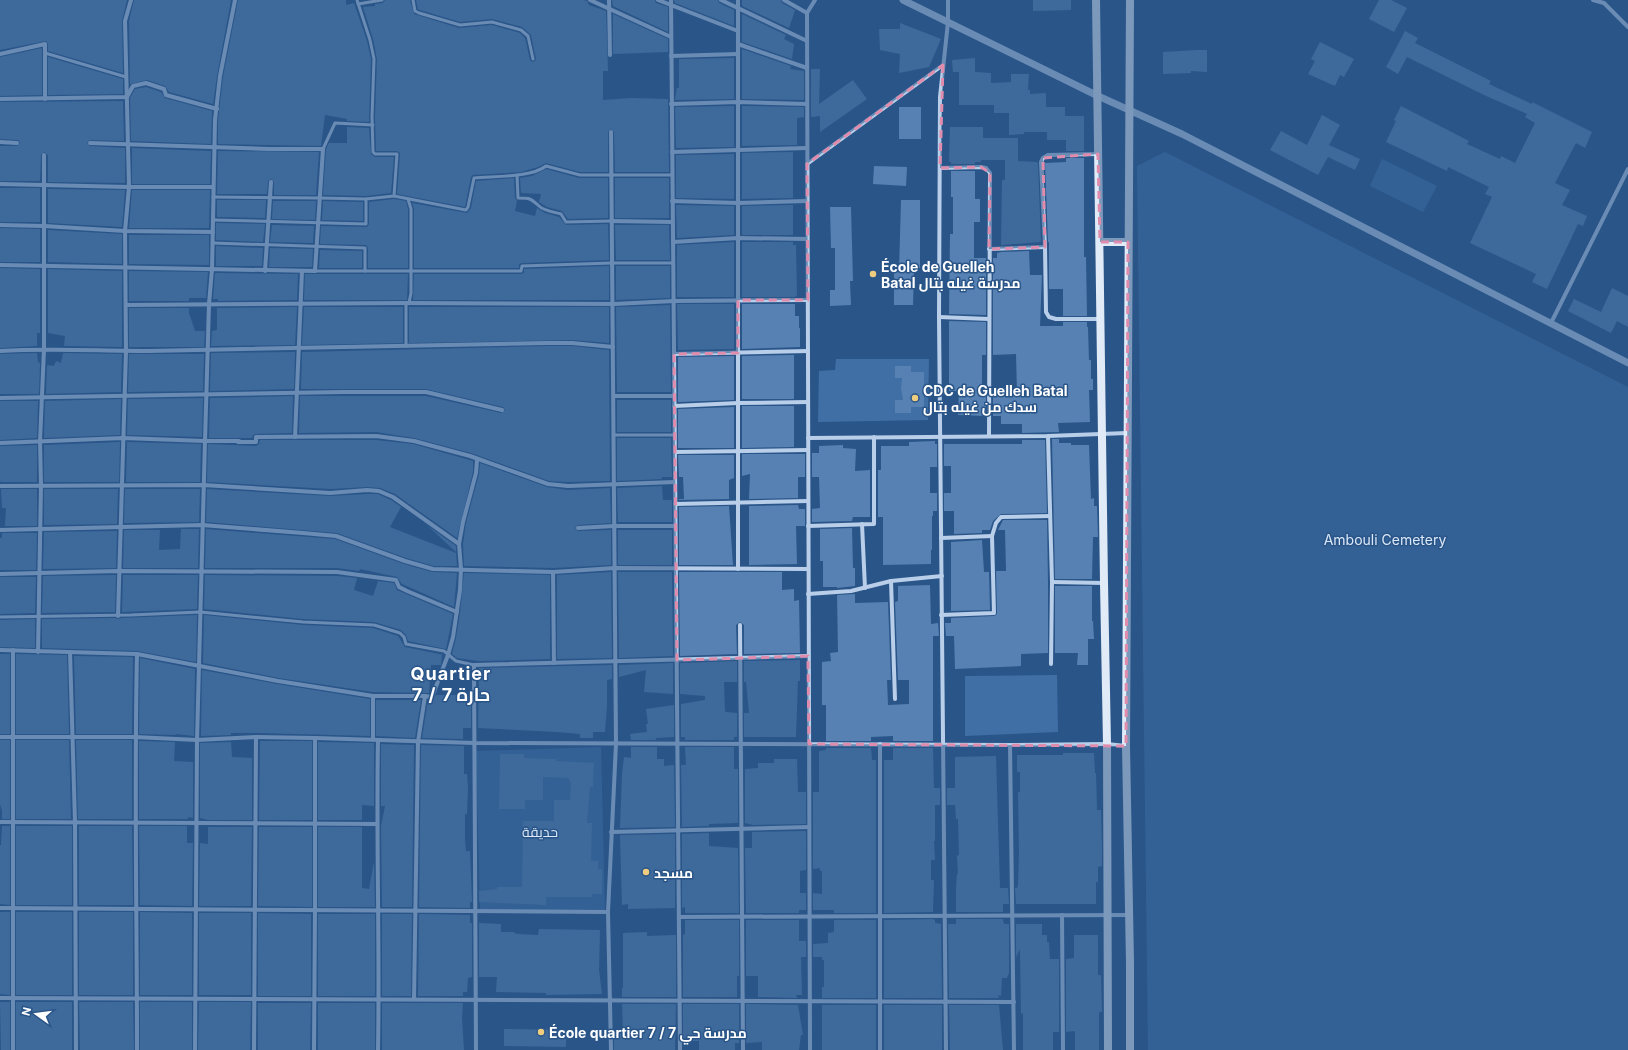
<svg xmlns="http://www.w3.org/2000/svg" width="1628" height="1050" viewBox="0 0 1628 1050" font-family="Inter,Cairo,sans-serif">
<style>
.green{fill:#3f6fa5}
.building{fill:#5681b2}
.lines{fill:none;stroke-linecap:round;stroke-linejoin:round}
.service{stroke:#b8cee9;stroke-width:3}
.minor{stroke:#b8cee9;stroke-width:4}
.tertiary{stroke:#b8cee9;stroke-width:7}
.secondary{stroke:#e1ebf8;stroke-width:8}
.marked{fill:none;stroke:#e08cad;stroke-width:3;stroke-dasharray:8 5;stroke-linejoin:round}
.poi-dot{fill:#efcd7f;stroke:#2a5589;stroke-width:1.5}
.labels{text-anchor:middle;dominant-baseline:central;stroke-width:3;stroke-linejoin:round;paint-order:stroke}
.poi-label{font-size:14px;font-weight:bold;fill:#fff;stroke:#2a5589;text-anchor:start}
.park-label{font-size:14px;fill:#dbe8f7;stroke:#2a5589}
.district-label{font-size:18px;font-weight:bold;letter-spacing:1px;fill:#fff;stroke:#2a5589}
</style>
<rect width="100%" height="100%" fill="#2a5589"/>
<g class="green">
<path d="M1165 152 1628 387V1050H1148L1137 166Z"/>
<path d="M1382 159 1437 186 1423 212 1370 186Z"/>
<path d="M836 359H929L928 420 818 422 819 371 835 370Z"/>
<path d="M1057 675 1058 732 965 736V676Z"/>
<path d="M601 747 605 912 480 911 476 751Z"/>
</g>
<g class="building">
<path d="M0 0H127L122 21 123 73 48 51V44L46 41 0 50Z"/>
<path d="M134 0H231L217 76 213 104 169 92 165 86 147 80 130 84 129 21Z"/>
<path d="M238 0H346V5L354 3 367 41 371 59 369 122 347 121V119L325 115 321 146 218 144V120L223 77Z"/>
<path d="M385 0H410L414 14 459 28 492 25 520 33 525 38 530 60 532 62 535 61 536 59 531 35 522 27 492 19 460 22 420 10 418 9 416 0H583L587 1 589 5 606 11 608 71H603V100L632 98 668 99 669 172H615L614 132 611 129 608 132V172H580L546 163 538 167 521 172 473 175 471 177 465 207 397 194 400 153 397 151H376L375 117 377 59 373 39 363 7 375 6V4L383 3Z"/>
<path d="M612 0H655L656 3 668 7V32L613 6Z"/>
<path d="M674 0H718L719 3 734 10V26L675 3Z"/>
<path d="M742 0H781L782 3 795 10 789 28 742 6Z"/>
<path d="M1033 0H1071V10L1033 11Z"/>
<path d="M1379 0H1391L1407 8 1394 32 1369 19Z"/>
<path d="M613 14 668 39V52L613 54Z"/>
<path d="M742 14 786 35 784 39 794 44 792 59 742 42Z"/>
<path d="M900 23 941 39 929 67 899 73 900 54 880 50 879 29H900Z"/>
<path d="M1405 31 1418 38 1415 43 1491 81 1489 84 1532 104V102L1592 132 1585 148 1576 143 1555 183 1570 190 1562 205 1587 216 1583 226 1578 224 1547 289 1532 282 1536 274 1470 243 1492 197 1485 194 1489 187 1448 167 1447 171 1386 142 1396 121 1394 120 1401 106 1469 141 1467 144 1500 159 1501 156 1515 163 1535 123 1525 117 1527 114 1484 95 1407 57 1398 74 1386 67Z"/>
<path d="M1320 42 1354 59 1344 77 1340 75 1335 86 1308 74 1315 61 1311 59Z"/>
<path d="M42 48V95L0 96V57Z"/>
<path d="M742 49 791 66 790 69 804 71V100L742 99Z"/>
<path d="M1197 50H1207V72L1191 71V73L1163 74V52Z"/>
<path d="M48 57 123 79V94L48 95Z"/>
<path d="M734 58V99L675 100 677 88H679V59Z"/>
<path d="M975 58V72L991 73V83L1011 82V74H1029L1028 90H1030V94L1046 93V107H1065V116H1084V151H1066V140H1047V132H1024V134L1009 135V113H994V105H959V72H953L952 60Z"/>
<path d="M811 69H820L819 104 853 80 867 99 820 132V116L811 117Z"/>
<path d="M146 87 161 92 165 98 212 111 211 144 131 141 130 98 135 89Z"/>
<path d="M123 101 124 141 90 140 87 143 90 146 125 148V183L48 182V155L44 152 41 155 40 181H0V146H17L20 143 18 140 0 139V102Z"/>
<path d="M734 106V147L676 148 675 107Z"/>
<path d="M742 106 804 107V117L797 118V145L742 146Z"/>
<rect x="899" y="107" width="22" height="32"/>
<path d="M1322 115 1340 125 1329 145 1360 159 1355 170 1328 157 1318 175 1270 150 1281 131 1307 145Z"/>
<path d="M347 127 369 128 371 154 375 157H394L391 193 366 196 323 195 326 149 329 143H347Z"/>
<path d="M950 127H983V138H1018V161L1036 162 1038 163 1041 242 1001 245 1002 180H1005V160H981V162H975V164H951V162H949Z"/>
<path d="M132 148 211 151 210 184H132Z"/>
<path d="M218 151 319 152 316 195H274V182L271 179 268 181 267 194H217Z"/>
<path d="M793 152V198L742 199V153Z"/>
<path d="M734 154V199L676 198V155Z"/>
<path d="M1066 158H1084V257H1086L1087 316H1063V289H1049V242H1048L1045 163 1066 162Z"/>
<path d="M874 166 907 167 906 186 873 184Z"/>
<path d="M546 169 579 178H608V218L568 219 562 211 547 207 539 202 541 194 521 193 520 178 532 176Z"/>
<path d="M951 171H975V199H980V222H974V258H986V315L949 314 950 234H953V197H951Z"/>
<path d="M514 178 515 198 517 201 515 211 535 216 537 208 545 213 559 217 566 225 608 224 609 260 522 263 519 264V268H414V209L412 203 467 213 471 208 476 181Z"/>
<rect x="615" y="178" width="54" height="40"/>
<rect x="0" y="188" width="40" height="34"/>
<path d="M48 189 125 190 122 227 48 223Z"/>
<path d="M132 190H210L209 228H129Z"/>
<path d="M394 199 406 201 408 209V268H368V248L366 245 320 244 321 226 367 227 369 224V202Z"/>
<path d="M217 200H266L265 218 217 217Z"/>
<path d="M901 200H920V268H914L913 305H894V271H899Z"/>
<path d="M273 201H316L315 220 272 219Z"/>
<path d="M323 201 363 202V221L322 220Z"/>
<path d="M676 205 734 206V235L677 238Z"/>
<path d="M793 205V235H742V206Z"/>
<path d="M830 207H851L853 281H850L851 305 830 306V290H835V248H831Z"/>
<path d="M216 223 265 224 263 242 216 240Z"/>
<path d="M272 225 314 226 313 243 270 242Z"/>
<path d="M615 225H669L670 260H616Z"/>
<path d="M0 228 40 229V262H0Z"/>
<path d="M48 230 122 234V264L48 262Z"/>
<path d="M129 235H209V265L129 264Z"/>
<path d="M734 242V297H677V245Z"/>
<path d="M742 242H793V245H796L797 295 795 297H742Z"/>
<path d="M216 246 263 248 262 266H216Z"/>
<path d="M270 248 313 249 312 267H269Z"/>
<path d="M320 250 362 251V268H319Z"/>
<path d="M1029 251 1030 275H1042L1040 326H1063V322H1087V327H1088L1089 360H1091V379H1093V390H1089L1090 422 1058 423 1059 432 1022 433V424H1001V416H993V393H1017L1016 354 993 355V258H997V253L1001 252Z"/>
<path d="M609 266V300H413L414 274H521L524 273V269Z"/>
<path d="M616 266H670V298L616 300Z"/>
<path d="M0 268 40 269V333H37V346L0 348Z"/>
<path d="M48 269 122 271V347L64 346 65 336 48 333Z"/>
<path d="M129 271 208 272 206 298H189V301H129Z"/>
<path d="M215 273 298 274 297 300 218 301V299H213Z"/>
<path d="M305 274H408L407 300H304Z"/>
<path d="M1612 288 1628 296V327L1617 321 1611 333 1568 311 1574 299 1601 312Z"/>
<path d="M677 304H734V349L678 350Z"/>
<path d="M742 304H795V316H799V328H800V347L742 349Z"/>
<path d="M670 305 671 392H617L616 307Z"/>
<path d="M297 307 295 345 211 346 212 331 217 330V308Z"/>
<path d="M304 307H403V343L302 345Z"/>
<path d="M409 307H609V343L572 340 409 343Z"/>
<path d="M129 308H189V313L195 331H205L204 347H129Z"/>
<path d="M949 321 986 322V355H982V393H986V416L958 415 959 391H949Z"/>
<path d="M547 346H572L609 350 610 481 568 482 549 481 471 453 414 438 376 432 299 433 300 396H426L501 413 505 410 503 407 426 389H301L302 352Z"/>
<path d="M295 352 294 389 210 391 211 353Z"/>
<path d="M37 353 38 362 40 363 39 394H0V354Z"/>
<path d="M63 353 122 354 121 392 46 394 47 365 54 366 56 361 61 363Z"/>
<path d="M129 354H204L203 391 128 392Z"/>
<path d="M794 355V399H742V356Z"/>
<path d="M734 356V400L678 402V357Z"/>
<path d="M895 366H911V372H924V407H911V413H895V400H903L901 389 902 378H895Z"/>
<path d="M293 396 292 433 256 434 253 435 252 438H209L210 398Z"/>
<path d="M203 398 202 437 127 435 128 399Z"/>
<path d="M121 399 120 435 44 438 45 401Z"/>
<rect x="617" y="400" width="54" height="32"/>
<path d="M0 401H38L37 438 0 440Z"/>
<path d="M742 406H794V447L742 448Z"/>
<path d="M734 407V448H678V409Z"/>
<path d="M617 438H671L672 477H662V479L617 481Z"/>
<path d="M1052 439H1059V443H1071V445H1089L1091 499 1094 498V506H1097L1098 537H1093L1092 579H1055Z"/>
<path d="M260 440H376L413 444 473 461V472L457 538 395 494 380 488 367 487 330 489 207 482 208 444 256 446 259 444Z"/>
<path d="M1022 440H1045L1047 513 1001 514 993 521 990 530H982V533L954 534V511H944V493H951V466H944V444H1022Z"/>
<path d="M935 441V444H937V467H930V493H937V511H933V516H932V550H931V564L883 565V517H878V470H881V446H909V442Z"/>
<path d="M120 442 119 482H44V445Z"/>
<path d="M127 442 201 444 200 482H126Z"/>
<path d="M37 445V482H1L0 481V446Z"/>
<path d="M843 445V448L856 449 855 471 870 470V517H853L852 521 812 522V509L820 508 819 477H812V453H819V446Z"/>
<path d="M742 454H805V477H798V498L749 499 750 474 742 476Z"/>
<path d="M678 455H734V478L729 480V499L679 500V499H684L683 477H679Z"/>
<path d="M480 463 547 487 568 490 610 488 611 523 578 525 575 528 578 531 611 530V565L553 568 464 566 463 544 466 523 479 474Z"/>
<path d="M662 486 663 500H672V522H618L617 488Z"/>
<path d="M1 489H37V526H5L6 508H2Z"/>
<path d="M44 489H118L117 524 44 525Z"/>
<path d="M125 489H200L199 522 124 523Z"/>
<path d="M207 489 330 496 367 494H378L391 500 401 507 390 527 456 553 457 566H434L406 558 337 533 206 522Z"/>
<path d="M798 505 799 509H805V526H796L797 564 749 565V506Z"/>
<path d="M729 506 733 565H679V507Z"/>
<path d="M1003 520H1047L1048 582V653L1021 654V666L955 669 954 636H946L945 623H951V618L994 616 997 614 996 571H1006L1005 530H998Z"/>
<path d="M428 526 456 546V552Z"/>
<path d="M852 528 853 568H855V586L837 588V587H823V561H820V529Z"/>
<path d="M181 529H199L198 568H123L124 530H160L159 550 180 549Z"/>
<path d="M206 529 335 539 404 564 432 572 457 573 454 607 402 584 397 577 360 569 359 571 337 568H205Z"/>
<rect x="618" y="530" width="54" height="35"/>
<path d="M117 531 116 568 43 569 44 532Z"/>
<path d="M2 533H37L36 570H0V538H2Z"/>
<path d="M982 540 984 572H989L990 610 951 611V542Z"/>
<path d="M611 572 612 658 557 659V575Z"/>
<path d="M618 572H672L673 656 619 658Z"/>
<path d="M679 572H782V590L794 589V601L799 600 800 653 744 654V625L740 622 736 625 737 654 680 656Z"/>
<path d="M464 573 550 575V659L479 661 457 658 452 654 456 638 460 613Z"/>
<path d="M116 575 115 612 42 613 43 576Z"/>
<path d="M123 575H198L197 609 122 612Z"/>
<path d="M205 575 337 576 357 578 354 590 373 596 378 581 394 583 397 590 453 614 446 649 408 641 406 635 401 630 374 622 303 619 204 609Z"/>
<path d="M0 577H36L35 613 0 614Z"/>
<path d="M930 585 931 624 938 623 939 636H933V741H893V736L871 737V741H826V705H822V662L831 661 830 653 838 652 837 595 855 594V603L888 602 891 680H887L888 705 909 704V680H898L895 602 898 601V586Z"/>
<path d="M1055 586H1092V621H1093L1094 639H1088V665H1077L1078 653H1055Z"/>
<path d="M197 615 196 662 137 651 42 648V619L115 618 118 619 121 618Z"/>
<path d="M204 615 303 625 373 628 398 636 405 647 444 655H442L441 665H431L429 693 373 692 279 678 203 663Z"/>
<path d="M35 619V648L0 647V620Z"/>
<rect x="0" y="654" width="10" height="80"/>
<path d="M16 654 67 655 69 734H16Z"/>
<path d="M74 656 133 657 132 734H76Z"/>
<path d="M140 658 195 669 194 736 176 734V735L139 734Z"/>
<path d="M800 660V681H798L796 737H744V713H749L746 682H744V661Z"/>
<path d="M737 661V682H724L725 711 726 712 737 713V737H734V740H685V737H681V704L705 700V696L680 694V663Z"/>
<path d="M673 663V694L644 692 646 670 619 677V665Z"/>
<path d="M612 665V679L607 680V706L605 732H593V738H580V734L557 732 478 728 479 668Z"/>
<path d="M202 670 277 684 370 699V736L258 733H231V735L201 736Z"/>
<path d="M436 695H471V728H463V739L422 738 428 700H433Z"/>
<path d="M376 700H421L415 738 376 736Z"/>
<path d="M674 705V737L656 738V740H631L630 734 647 732 646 724H648L646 709Z"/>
<path d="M0 740H10V819H2V811L0 804Z"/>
<path d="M16 740H69L71 819H16Z"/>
<path d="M76 740H132V819H78Z"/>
<path d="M139 741 175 742 174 761 193 762V818L188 817V819H139Z"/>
<path d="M260 741H312V820H259Z"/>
<path d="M231 742 232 757 252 758V820H208L200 818V743Z"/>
<path d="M318 742 374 743V806L362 805V820H318Z"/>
<path d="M381 744 414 745 412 907H382L381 826 385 806H381Z"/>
<path d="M421 745 464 746V774H467L468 787 467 814H465V839L466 851H470L472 902H470V908L419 907Z"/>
<path d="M631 747H657V759H664V766L674 765 675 827 620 828 622 774 624 757 631 758Z"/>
<path d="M685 747H734V769H738V823L709 824V826L682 827 681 765H686Z"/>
<path d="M826 748H871L872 760H876V913H834V910H813V893L822 894V871H820V868L813 869V792H819V751L826 750Z"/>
<path d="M893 748H933L934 788H940V805H935V841H934L935 860H931V880H934L933 912 884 913V760H893Z"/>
<path d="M1063 753H1094L1095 773H1096L1097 810H1101L1102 845V866L1098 867V882H1096V904H1016L1015 888H1017L1018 885 1019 853 1018 792H1020V772H1017V755H1063Z"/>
<path d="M500 754H524V758L556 759V761L594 763 593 787H590L587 823H592L591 861H598V869H602V894H592V897H546V905L479 902V891L497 889V887H522L523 821H554V800H570L571 782 569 781V778L543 777V800H525V809H499Z"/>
<path d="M996 756 1000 888H1008L1009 904H1003V912H956V888L957 874H958L957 856 959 855 958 819H956L955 805H947V788H955V757Z"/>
<path d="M774 759H797L798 792H806V824L753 825 745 823V769L758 768V763H774Z"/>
<path d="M2 826H10V905L0 904V845H1Z"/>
<rect x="16" y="826" width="56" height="79"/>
<path d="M79 826H132L133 905H79Z"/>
<path d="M139 826H187V843H193L192 906 140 905Z"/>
<path d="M208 827H252L251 906H199L200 843 208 844Z"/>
<path d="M259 827H312V907L258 906Z"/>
<path d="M318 827H362V888L369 889 374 862 375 907H318Z"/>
<path d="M806 831V870L800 871V893H806V910H799V913H746L745 848H752V832Z"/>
<path d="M709 833V846L738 848 739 913H685V907L682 908V834Z"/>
<path d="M675 834V908L628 909V904L622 905 620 835Z"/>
<path d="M0 912H10V995L0 994Z"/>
<rect x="16" y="912" width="56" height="83"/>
<rect x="79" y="912" width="54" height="83"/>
<path d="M140 912 192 913V995H140Z"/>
<rect x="199" y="913" width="52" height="82"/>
<path d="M258 913 311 914V996H258Z"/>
<rect x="318" y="914" width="57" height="82"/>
<path d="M382 914H412L411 996H382Z"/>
<path d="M419 914 470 915V923H472V977L468 978 467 992H463V996H418Z"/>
<path d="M933 919 935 920V923L941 924 942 998H884V920Z"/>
<path d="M956 919H1003L1004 924H1009V973L1007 978H1002L1001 996 998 995 999 998H949L948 924H956Z"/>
<path d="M685 920H739V976H737V997H683V935L685 934Z"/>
<path d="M746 920H799V941H806V957H801L802 995H796L797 998 758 997V976H746Z"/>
<path d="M834 920H876V998H822V987H824V960H822V957H813V944L828 943V933L834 932Z"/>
<path d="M479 923 501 924V932H514V933L518 934 538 935 539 929 600 930 599 970 602 994 546 995V993L496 992 497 977H479Z"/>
<path d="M1016 924H1042V935H1047V942H1049L1050 959H1059V1032H1053V1050H1023V1013L1021 1014 1020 949 1016 957Z"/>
<path d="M647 932V936L676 935V997H622V988H623V933Z"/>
<path d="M1074 935H1098V975H1101L1102 1012H1099V1050H1075V1031L1066 1032V959L1074 958Z"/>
<path d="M0 1002H10V1050H1Z"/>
<rect x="16" y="1002" width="56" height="48"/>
<path d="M79 1002H133L134 1050H80Z"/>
<rect x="140" y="1002" width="52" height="48"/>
<path d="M199 1002H251L250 1050H198Z"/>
<path d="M258 1003H311L310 1050H258Z"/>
<rect x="318" y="1003" width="57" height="47"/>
<path d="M382 1003H463L462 1018 464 1050H382Z"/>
<path d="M622 1004H676L675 1050H614V1033H623Z"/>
<path d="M683 1004H739V1043H735V1050H699V1041H683Z"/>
<path d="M746 1004 798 1005 803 1035H801L799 1050H762V1042L746 1043Z"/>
<rect x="822" y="1005" width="54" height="45"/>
<rect x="884" y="1005" width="58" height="45"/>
<path d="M949 1005H999L1003 1050H950Z"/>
<path d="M504 1029 566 1030V1047L504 1046Z"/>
</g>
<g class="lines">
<g class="service">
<path d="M413 0 415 11 419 13 460 25 492 22 521 30 528 36 533 59"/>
<path d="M358 4 382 0"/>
<path d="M45 53 126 77"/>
<path d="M323 149 335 123 373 125"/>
<path d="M517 175 518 198C530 198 530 198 539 206 544 211 554 212 561 214L566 222 612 221"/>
<path d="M394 196 466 210 468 207 474 178C493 176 531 178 546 166L580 175H672"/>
<path d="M213 197 320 198 366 199"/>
<path d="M408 199 411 209V293L409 303"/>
<path d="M213 220 366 224V199L394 196 397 154H375L373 152 372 117 374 59 370 40 357 0"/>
<path d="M213 243 365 248V271"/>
<path d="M315 271H521L522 266 612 263H673"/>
<path d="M406 346V303"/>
<path d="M614 435H675"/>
<path d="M0 617 131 615 200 612 303 622 374 625 400 633 404 637 406 644 444 651 456 661 474 665"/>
</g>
<g class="minor">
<path d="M590 0 671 37"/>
<path d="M609 0 610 55"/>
<path d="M658 0 738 31"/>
<path d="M671 0 680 1050"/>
<path d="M721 0 807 41"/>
<path d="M784 0 807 13"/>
<path d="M1593 0 1604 3 1628 27"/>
<path d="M738 44 807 68"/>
<path d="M0 54 45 44V99"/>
<path d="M671 56 738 54"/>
<path d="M0 99 127 97 133 86 146 83 164 89 166 95 217 109"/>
<path d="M671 104 738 102 807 104"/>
<path d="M0 142 17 143"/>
<path d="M672 152 807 148"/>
<path d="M1098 154 1048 155 1043 158 1041 162 1045 247 1046 312 1049 317 1056 319H1101"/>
<path d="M807 164 943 65"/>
<path d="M940 168 981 167 986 168 990 173 989 436"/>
<path d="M0 184 129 187H213"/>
<path d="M672 201 738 203 807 201"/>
<path d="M612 221 672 222"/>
<path d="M0 225 44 226 125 231 213 232"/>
<path d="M673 242 738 238 807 239"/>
<path d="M989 249 1045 247"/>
<path d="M0 265 315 271 323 149H269L90 143"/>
<path d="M265 271 271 182"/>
<path d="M126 305 406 303 614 304 674 301 808 300"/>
<path d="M939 317 989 319"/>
<path d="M1551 323 1628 169"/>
<path d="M0 351C49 348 99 351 148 351 281 349 414 346 547 343H572L613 347"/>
<path d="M674 354 808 351"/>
<path d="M614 396H674"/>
<path d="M0 398 343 392H426L502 410"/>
<path d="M674 406 738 403 808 402"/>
<path d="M1048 436 1052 582 1051 664"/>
<path d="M295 437 302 271"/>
<path d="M808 438 1048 436 1127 433"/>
<path d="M0 443 123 438 205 441H239L238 442H256V437L376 436 414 441 470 456 548 484 568 486 675 482"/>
<path d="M675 452 808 450"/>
<path d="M0 486 203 485 330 493 367 490 379 491 393 497 459 544"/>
<path d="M675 504 808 501"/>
<path d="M862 524 865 588"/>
<path d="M808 526 874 524V437"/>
<path d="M578 528 614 526H675"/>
<path d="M0 530 202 525 303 533 336 536 405 561 433 569 553 572 615 568 808 569"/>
<path d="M941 538 992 536"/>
<path d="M738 569V0"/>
<path d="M553 572 554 663"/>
<path d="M0 574 118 571 337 572 396 580 399 587 407 591 457 612"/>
<path d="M891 581 895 699"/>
<path d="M1052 582 1104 583"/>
<path d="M808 594 851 591 891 581 942 576"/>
<path d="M941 615 994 613 992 536 996 523 1001 517 1050 516"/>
<path d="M118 616 126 351 125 231 129 187 125 21 131 0"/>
<path d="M740 625 743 1050"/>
<path d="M0 650 137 654 278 681 373 696H425"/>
<path d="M38 652 41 485 40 441 44 349V155"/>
<path d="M70 652 75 822 76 1050"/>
<path d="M373 696V739"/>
<path d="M0 737H135L197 740 256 737 315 738 475 743 1010 745 1107 744 1126 746"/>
<path d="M880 744V1050"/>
<path d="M1010 745 1014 1050"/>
<path d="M0 822 377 824"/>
<path d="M611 832 809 827"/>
<path d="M0 908 608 912"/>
<path d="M1062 915 1063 1050"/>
<path d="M679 917 1129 915"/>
<path d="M0 998 1014 1002"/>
<path d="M414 999 418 742 425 696 432 697 448 655 453 637 460 590 461 569 459 544 463 522 476 473 477 460"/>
<path d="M13 1050V650"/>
<path d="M137 1050C137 918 134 786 137 654"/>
<path d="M195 1050 197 740 205 441 209 304 212 269 215 120 220 76 235 0"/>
<path d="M254 1050 256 737"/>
<path d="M314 1050 315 910V738"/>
<path d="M378 1050C380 946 376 843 378 740"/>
<path d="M476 1050 474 665 808 656"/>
<path d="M611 1050 608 912 616 744 611 132"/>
<path d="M810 1050 807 13 815 0"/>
<path d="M946 1050 939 317 940 97 948 22V0"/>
</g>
<path class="tertiary" d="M903 0 1098 96 1182 134 1628 363"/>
<g class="secondary">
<path d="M1096 0 1104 583 1107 744 1108 1050"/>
<path d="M1100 242H1128"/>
<path d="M1130 1050V963L1126 746 1130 0"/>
</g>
</g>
<path d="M0 0H1628V1050H0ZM943 65 940 168 981 167 990 173 989 249 1045 247 1043 158 1098 154 1100 242H1128L1126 746 809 744 808 656 677 660 674 354 738 353V300H808L807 164Z" fill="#2a5589" fill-opacity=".55" fill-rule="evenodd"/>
<path class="marked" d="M943 65 940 168 981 167 990 173 989 249 1045 247 1043 158 1098 154 1100 242H1128L1126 746 809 744 808 656 677 660 674 354 738 353V300H808L807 164Z"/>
<g class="poi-dot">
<circle cx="873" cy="274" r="4"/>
<circle cx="915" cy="398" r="4"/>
<circle cx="646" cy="872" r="4"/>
<circle cx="541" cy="1032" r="4"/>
</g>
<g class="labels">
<g class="poi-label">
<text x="881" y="266">École de Guelleh<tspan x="881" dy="16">Batal مدرسة غيله بتال</tspan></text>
<text x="923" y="390">CDC de Guelleh Batal<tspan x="923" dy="16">سدك من غيله بتال</tspan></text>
<text x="654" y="872">مسجد</text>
<text x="549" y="1032">École quartier 7 / مدرسة حي 7</text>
</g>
<g class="park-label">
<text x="1385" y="539">Ambouli Cemetery</text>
<text x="540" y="831">حديقة</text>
</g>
<g class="district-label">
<text x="451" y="673">Quartier<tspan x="451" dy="21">7 / حارة 7</tspan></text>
</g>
</g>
<g transform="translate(36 1014) rotate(284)" stroke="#2a5589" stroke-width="3" paint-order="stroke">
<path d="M0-3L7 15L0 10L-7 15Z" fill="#ffffff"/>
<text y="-6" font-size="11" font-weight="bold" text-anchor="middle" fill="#ffffff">N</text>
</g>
</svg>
